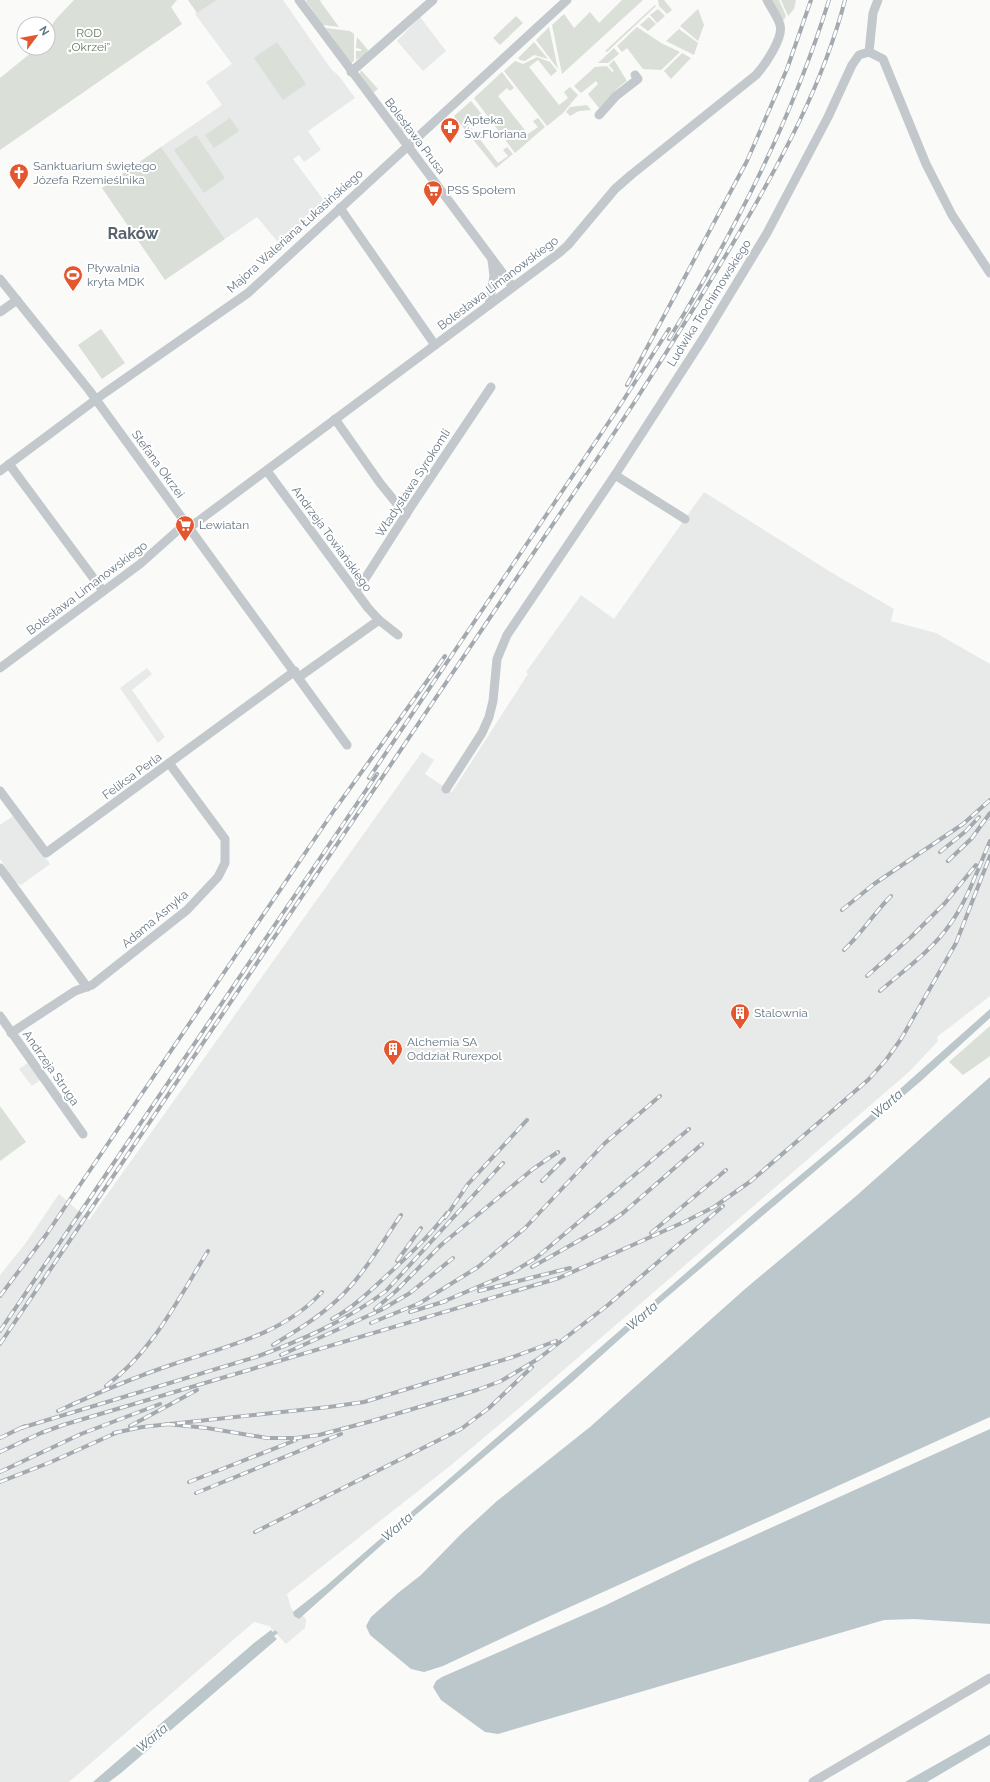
<svg xmlns="http://www.w3.org/2000/svg" width="990" height="1782" viewBox="0 0 990 1782" font-family="Raleway,sans-serif">
<style>
.built{fill:#e8e9e9}
.green{fill:#dadfd7}
.water{fill:#bbc7cb}
.lines{fill:none;stroke-linecap:round;stroke-linejoin:round}
.minor{stroke:#c3c8cc;stroke-width:9}
.rail-casing{stroke:#a2aab0;stroke-width:4}
.rail{stroke:#fff;stroke-width:2.5;stroke-dasharray:8;stroke-linecap:butt}
.labels{text-anchor:middle;dominant-baseline:central;stroke-width:4;stroke-linejoin:round;paint-order:stroke}
.park-label{font-size:12px;fill:#687a64;stroke:#fff}
.poi-label{font-size:12px;fill:#657683;stroke:#fff;text-anchor:start}
.street-label{font-size:12px;fill:#657683;stroke:#fff}
.water-label{font-size:13px;font-style:italic;fill:#60757c;stroke:#fff}
.district-label{font-size:16px;font-weight:bold;fill:#57646e;stroke:#fff}
</style>
<rect width="100%" height="100%" fill="#fafaf8"/>
<g class="built">
<path d="M217 0H283L331 69 339 76 355 98 308 131 321 150 304 162 299 155 293 159 326 203 282 247 257 217 225 239 161 147 222 105 206 82 232 64 195 14Z"/>
<path d="M420 17 446 51 423 71 397 41Z"/>
<path d="M704 492 829 571 894 609 891 621 936 633 990 664V996L937 1037 938 1041 910 1071 530 1399 450 1466 287 1594 291 1608 298 1617 302 1615 306 1619 305 1628 286 1644 269 1626 254 1622 69 1782H0V1275L25 1244 59 1194 89 1220 422 752 434 760 425 774 452 792 528 674 526 672 579 598 581 595 614 619Z"/>
<path d="M147 668 152 674 132 690 165 737 158 743 120 688Z"/>
<path d="M13 816 50 864 21 885 15 882 0 859V825Z"/>
<path d="M29 1062 42 1079 32 1086 19 1069Z"/>
</g>
<g class="green">
<path d="M74 0H177L171 7 182 24 0 150V78L37 48H48V31L56 19Z"/>
<path d="M188 0H217L197 13Z"/>
<path d="M307 0H321L320 1 339 27 323 25 306 1Z"/>
<path d="M622 0H643L562 74 552 25 564 14 574 28 590 12 599 23Z"/>
<path d="M658 0H664L672 10 667 14 659 6Z"/>
<path d="M771 0H779L786 16 784 20H783Z"/>
<path d="M781 0H796L794 9 788 16Z"/>
<path d="M655 5 656 6 607 52 605 51Z"/>
<path d="M658 9 665 16 657 23 650 15Z"/>
<path d="M698 9 704 25 698 41 680 26Z"/>
<path d="M516 16 523 23 500 45 493 38Z"/>
<path d="M649 17 656 24 648 31 640 25Z"/>
<path d="M549 27 558 69 536 40Z"/>
<path d="M637 27 661 43 680 52 661 70 643 69 627 48 622 52 617 46Z"/>
<path d="M326 28 350 31 354 34V61L351 63Z"/>
<path d="M679 29 698 43 694 55 666 41Z"/>
<path d="M357 37 368 50 366 54 356 60V51H361V49L356 48Z"/>
<path d="M277 42 306 84 283 100 254 58Z"/>
<path d="M534 42 548 59 534 55 525 61 520 60 518 58Z"/>
<path d="M614 48 619 54 608 63H598Z"/>
<path d="M682 53 691 58 671 79 664 71Z"/>
<path d="M537 57 550 62 557 71 551 76 538 60 529 67 559 105 568 98 564 92 570 87 578 95 563 113 547 126 504 71 515 61 523 64Z"/>
<path d="M614 60 627 81C616 88 609 98 599 108L588 94 598 84 596 81 581 93 574 86 595 67 607 66 612 72 614 71 609 65Z"/>
<path d="M361 70 378 89 373 93 360 74Z"/>
<path d="M502 72 514 88 510 91 507 88 498 96 528 134 538 127 533 121 538 118 545 127 515 153 474 98Z"/>
<path d="M471 101 484 117 480 120 478 117 469 125 498 163 508 156 503 150 507 147 513 154 496 168 454 116Z"/>
<path d="M587 105 591 110 579 111 570 116 566 112 570 107Z"/>
<path d="M398 115 409 128 402 133 394 118Z"/>
<path d="M230 118 239 131 214 148 205 135Z"/>
<path d="M196 135 225 178 204 193 174 150Z"/>
<path d="M161 147 225 239 165 280 102 188Z"/>
<path d="M101 329 125 363 102 379 78 345Z"/>
<path d="M990 1026V1056L963 1075 949 1062Z"/>
<path d="M0 1106 26 1142 0 1161Z"/>
</g>
<g class="water">
<path d="M990 1009V1018L921 1081 660 1303 572 1382 405 1524 299 1619 294 1616 293 1612 326 1586 756 1212 839 1143Z"/>
<path d="M990 1077V1417L539 1621 443 1666 424 1672 411 1669 370 1635 366 1626 371 1617 398 1593 421 1575 461 1534 497 1501 590 1427 745 1289 855 1197Z"/>
<path d="M990 1429V1624L914 1619 884 1620 498 1734 485 1732 441 1700 433 1687 436 1681 442 1677 604 1606 695 1562Z"/>
<path d="M271 1630 273 1632 275 1630 278 1633 274 1636 277 1639 121 1773 109 1782H93L254 1643Z"/>
<path d="M990 1734V1745L927 1782H905Z"/>
</g>
<g class="lines">
<g class="minor">
<path d="M299 0 513 287"/>
<path d="M869 52 873 13 878 0"/>
<path d="M351 72 433 0"/>
<path d="M599 115 616 96 638 79 635 75"/>
<path d="M340 208 435 345"/>
<path d="M0 279 89 390 347 745"/>
<path d="M489 305 494 276 492 260"/>
<path d="M0 312 17 300"/>
<path d="M335 419 380 483 406 515"/>
<path d="M9 464 103 591"/>
<path d="M0 471 106 392 248 293 567 0"/>
<path d="M267 471 368 608 379 620 398 635"/>
<path d="M615 475 685 519"/>
<path d="M189 528 559 253 568 245 615 189 631 175 756 75C764 66 784 38 780 25 778 17 771 8 767 0"/>
<path d="M355 590 361 585 412 505 491 387"/>
<path d="M0 668 140 564 186 523"/>
<path d="M299 677 379 620"/>
<path d="M446 789 482 733 489 717 493 701 497 659 507 635 615 475 704 337 767 233 828 117 852 65 859 55 869 52 883 59 926 164 952 215 990 273"/>
<path d="M0 791 46 853 295 671"/>
<path d="M0 868 87 987"/>
<path d="M0 1016 83 1134"/>
<path d="M11 1033 75 991 92 985 187 910 218 877 225 863V839L169 763"/>
<path d="M813 1782 990 1678"/>
</g>
<defs>
<g id="rail">
<path d="M669 339C734 232 792 120 829 0"/>
<path d="M627 385 747 161 787 69 811 0"/>
<path d="M369 778 617 410 669 329"/>
<path d="M940 852 966 831 979 817"/>
<path d="M948 861 972 838 990 813"/>
<path d="M842 910 874 884 963 824 990 800"/>
<path d="M844 950C862 933 874 913 891 896"/>
<path d="M867 976 911 937 945 903 976 865"/>
<path d="M880 991C902 972 927 954 945 931 966 905 977 871 990 841"/>
<path d="M542 1181 564 1159"/>
<path d="M445 1218 468 1184 527 1120"/>
<path d="M651 1233 726 1170"/>
<path d="M397 1261 421 1228"/>
<path d="M532 1267 603 1227 623 1213 702 1144"/>
<path d="M479 1291 570 1268"/>
<path d="M0 1296 46 1235 335 809 445 656"/>
<path d="M440 1303 513 1272 536 1258 689 1129"/>
<path d="M375 1309 396 1291 441 1245 533 1169 558 1152"/>
<path d="M410 1312 446 1301"/>
<path d="M332 1319C351 1309 367 1294 383 1279 406 1258 428 1238 447 1213"/>
<path d="M371 1323 420 1303 478 1267 525 1228 605 1143 660 1096"/>
<path d="M0 1331 377 774"/>
<path d="M0 1344 601 453C649 381 695 308 739 233 782 159 823 84 845 0"/>
<path d="M273 1345C292 1333 312 1322 329 1307 359 1283 379 1247 401 1215"/>
<path d="M281 1355 381 1310 410 1293 453 1258"/>
<path d="M106 1386C153 1351 178 1299 208 1251"/>
<path d="M58 1411C95 1394 132 1378 171 1365 223 1347 283 1335 322 1292"/>
<path d="M167 1424 207 1428 267 1438H296L319 1435 372 1421 477 1390 501 1381 538 1359 608 1305 723 1206"/>
<path d="M130 1426 197 1390"/>
<path d="M21 1428 256 1357C302 1340 346 1321 386 1291L503 1163"/>
<path d="M114 1433 142 1427 329 1407 364 1402 513 1357 556 1341"/>
<path d="M0 1438 25 1426"/>
<path d="M0 1452 41 1433 63 1425 559 1278 684 1222 714 1207 751 1181 868 1080 886 1060 901 1039 956 943 990 856"/>
<path d="M0 1472 81 1434 160 1404"/>
<path d="M0 1482 51 1462 118 1432"/>
<path d="M189 1482 296 1440"/>
<path d="M196 1493 341 1434"/>
<path d="M255 1532 461 1429 489 1408 532 1367"/>
</g>
</defs>
<use href="#rail" class="rail-casing"/>
<use href="#rail" class="rail"/>
</g>
<defs>
<symbol id="pharmacy-pin" viewBox="-11 -11 22 30"><path d="M0 17L-7.5 6A9.5 9.5 0 1 1 7.5 6Z" fill="#e4572e" stroke="#fff"/><path d="M-2-6h4v4h4v4h-4v4h-4v-4h-4v-4h4Z" fill="#fff"/></symbol>
<symbol id="church-pin" viewBox="-11 -11 22 30"><path d="M0 17L-7.5 6A9.5 9.5 0 1 1 7.5 6Z" fill="#e4572e" stroke="#fff"/><path d="M-1.2-6h2.4v3.5h3.3v2.4h-3.3V6h-2.4V-.1h-3.3v-2.4h3.3Z" fill="#fff"/></symbol>
<symbol id="supermarket-pin" viewBox="-11 -11 22 30"><path d="M0 17L-7.5 6A9.5 9.5 0 1 1 7.5 6Z" fill="#e4572e" stroke="#fff"/><path d="M-6-5.5h2.5l.6 2H6L4.5 2H-2.5L-4.4-4H-6ZM-1.5 3.2a1.3 1.3 0 1 0 .1 0ZM3 3.2a1.3 1.3 0 1 0 .1 0Z" fill="#fff"/></symbol>
<symbol id="stadium-pin" viewBox="-11 -11 22 30"><path d="M0 17L-7.5 6A9.5 9.5 0 1 1 7.5 6Z" fill="#e4572e" stroke="#fff"/><path d="M0-5a6.5 5 0 1 0 0 10a6.5 5 0 1 0 0-10ZM-3.5-1.8h7v3.6h-7Z" fill="#fff"/></symbol>
<symbol id="building-pin" viewBox="-11 -11 22 30"><path d="M0 17L-7.5 6A9.5 9.5 0 1 1 7.5 6Z" fill="#e4572e" stroke="#fff"/><path d="M-4-6H4V6H1V3H-1V6H-4ZM-2.5-4.3h1.7v1.8h-1.7ZM.8-4.3h1.7v1.8H.8ZM-2.5-1h1.7V.8h-1.7ZM.8-1h1.7V.8H.8Z" fill="#fff"/></symbol>
</defs>
<g fill-rule="evenodd">
<use href="#pharmacy-pin" x="439" y="116" width="22" height="30"/>
<use href="#church-pin" x="8" y="162" width="22" height="30"/>
<use href="#supermarket-pin" x="422" y="179" width="22" height="30"/>
<use href="#stadium-pin" x="62" y="264" width="22" height="30"/>
<use href="#supermarket-pin" x="174" y="514" width="22" height="30"/>
<use href="#building-pin" x="729" y="1002" width="22" height="30"/>
<use href="#building-pin" x="382" y="1038" width="22" height="30"/>
</g>
<g class="labels">
<g class="park-label">
<text x="89" y="33">ROD<tspan x="89" dy="14">„Okrzei”</tspan></text>
</g>
<g class="poi-label">
<text x="464" y="120">Apteka<tspan x="464" dy="14">Św.Floriana</tspan></text>
<text x="33" y="166">Sanktuarium świętego<tspan x="33" dy="14">Józefa Rzemieślnika</tspan></text>
<text x="447" y="190">PSS Społem</text>
<text x="87" y="268">Pływalnia<tspan x="87" dy="14">kryta MDK</tspan></text>
<text x="199" y="525">Lewiatan</text>
<text x="754" y="1013">Stalownia</text>
<text x="407" y="1042">Alchemia SA<tspan x="407" dy="14">Oddział Rurexpol</tspan></text>
</g>
<g class="street-label">
<text transform="translate(415 136) rotate(53)">Bolesława Prusa</text>
<text transform="translate(295 231) rotate(-42)">Majora Waleriana Łukasińskiego</text>
<text transform="translate(498 283) rotate(-37)">Bolesława Limanowskiego</text>
<text transform="translate(709 303) rotate(-58)">Ludwika Trochimowskiego</text>
<text transform="translate(158 464) rotate(54)">Stefana Okrzei</text>
<text transform="translate(413 483) rotate(-57)">Władysława Syrokomli</text>
<text transform="translate(332 539) rotate(54)">Andrzeja Towiańskiego</text>
<text transform="translate(87 588) rotate(-37)">Bolesława Limanowskiego</text>
<text transform="translate(132 776) rotate(-36)">Feliksa Perla</text>
<text transform="translate(155 919) rotate(-40)">Adama Asnyka</text>
<text transform="translate(51 1068) rotate(55)">Andrzeja Struga</text>
</g>
<g class="water-label">
<text transform="translate(887 1104) rotate(-41)">Warta</text>
<text transform="translate(642 1316) rotate(-41)">Warta</text>
<text transform="translate(397 1527) rotate(-41)">Warta</text>
<text transform="translate(152 1738) rotate(-40)">Warta</text>
</g>
<g class="district-label">
<text x="133" y="233">Raków</text>
</g>
</g>
<g transform="translate(36 36) rotate(58)"><circle r="19" fill="#ffffff" stroke="#c1c8cd"/>
<path d="M0-3L7 15L0 10L-7 15Z" fill="#e4572e"/>
<text y="-6" font-size="11" font-weight="bold" text-anchor="middle" fill="#657683">N</text>
</g>
</svg>
